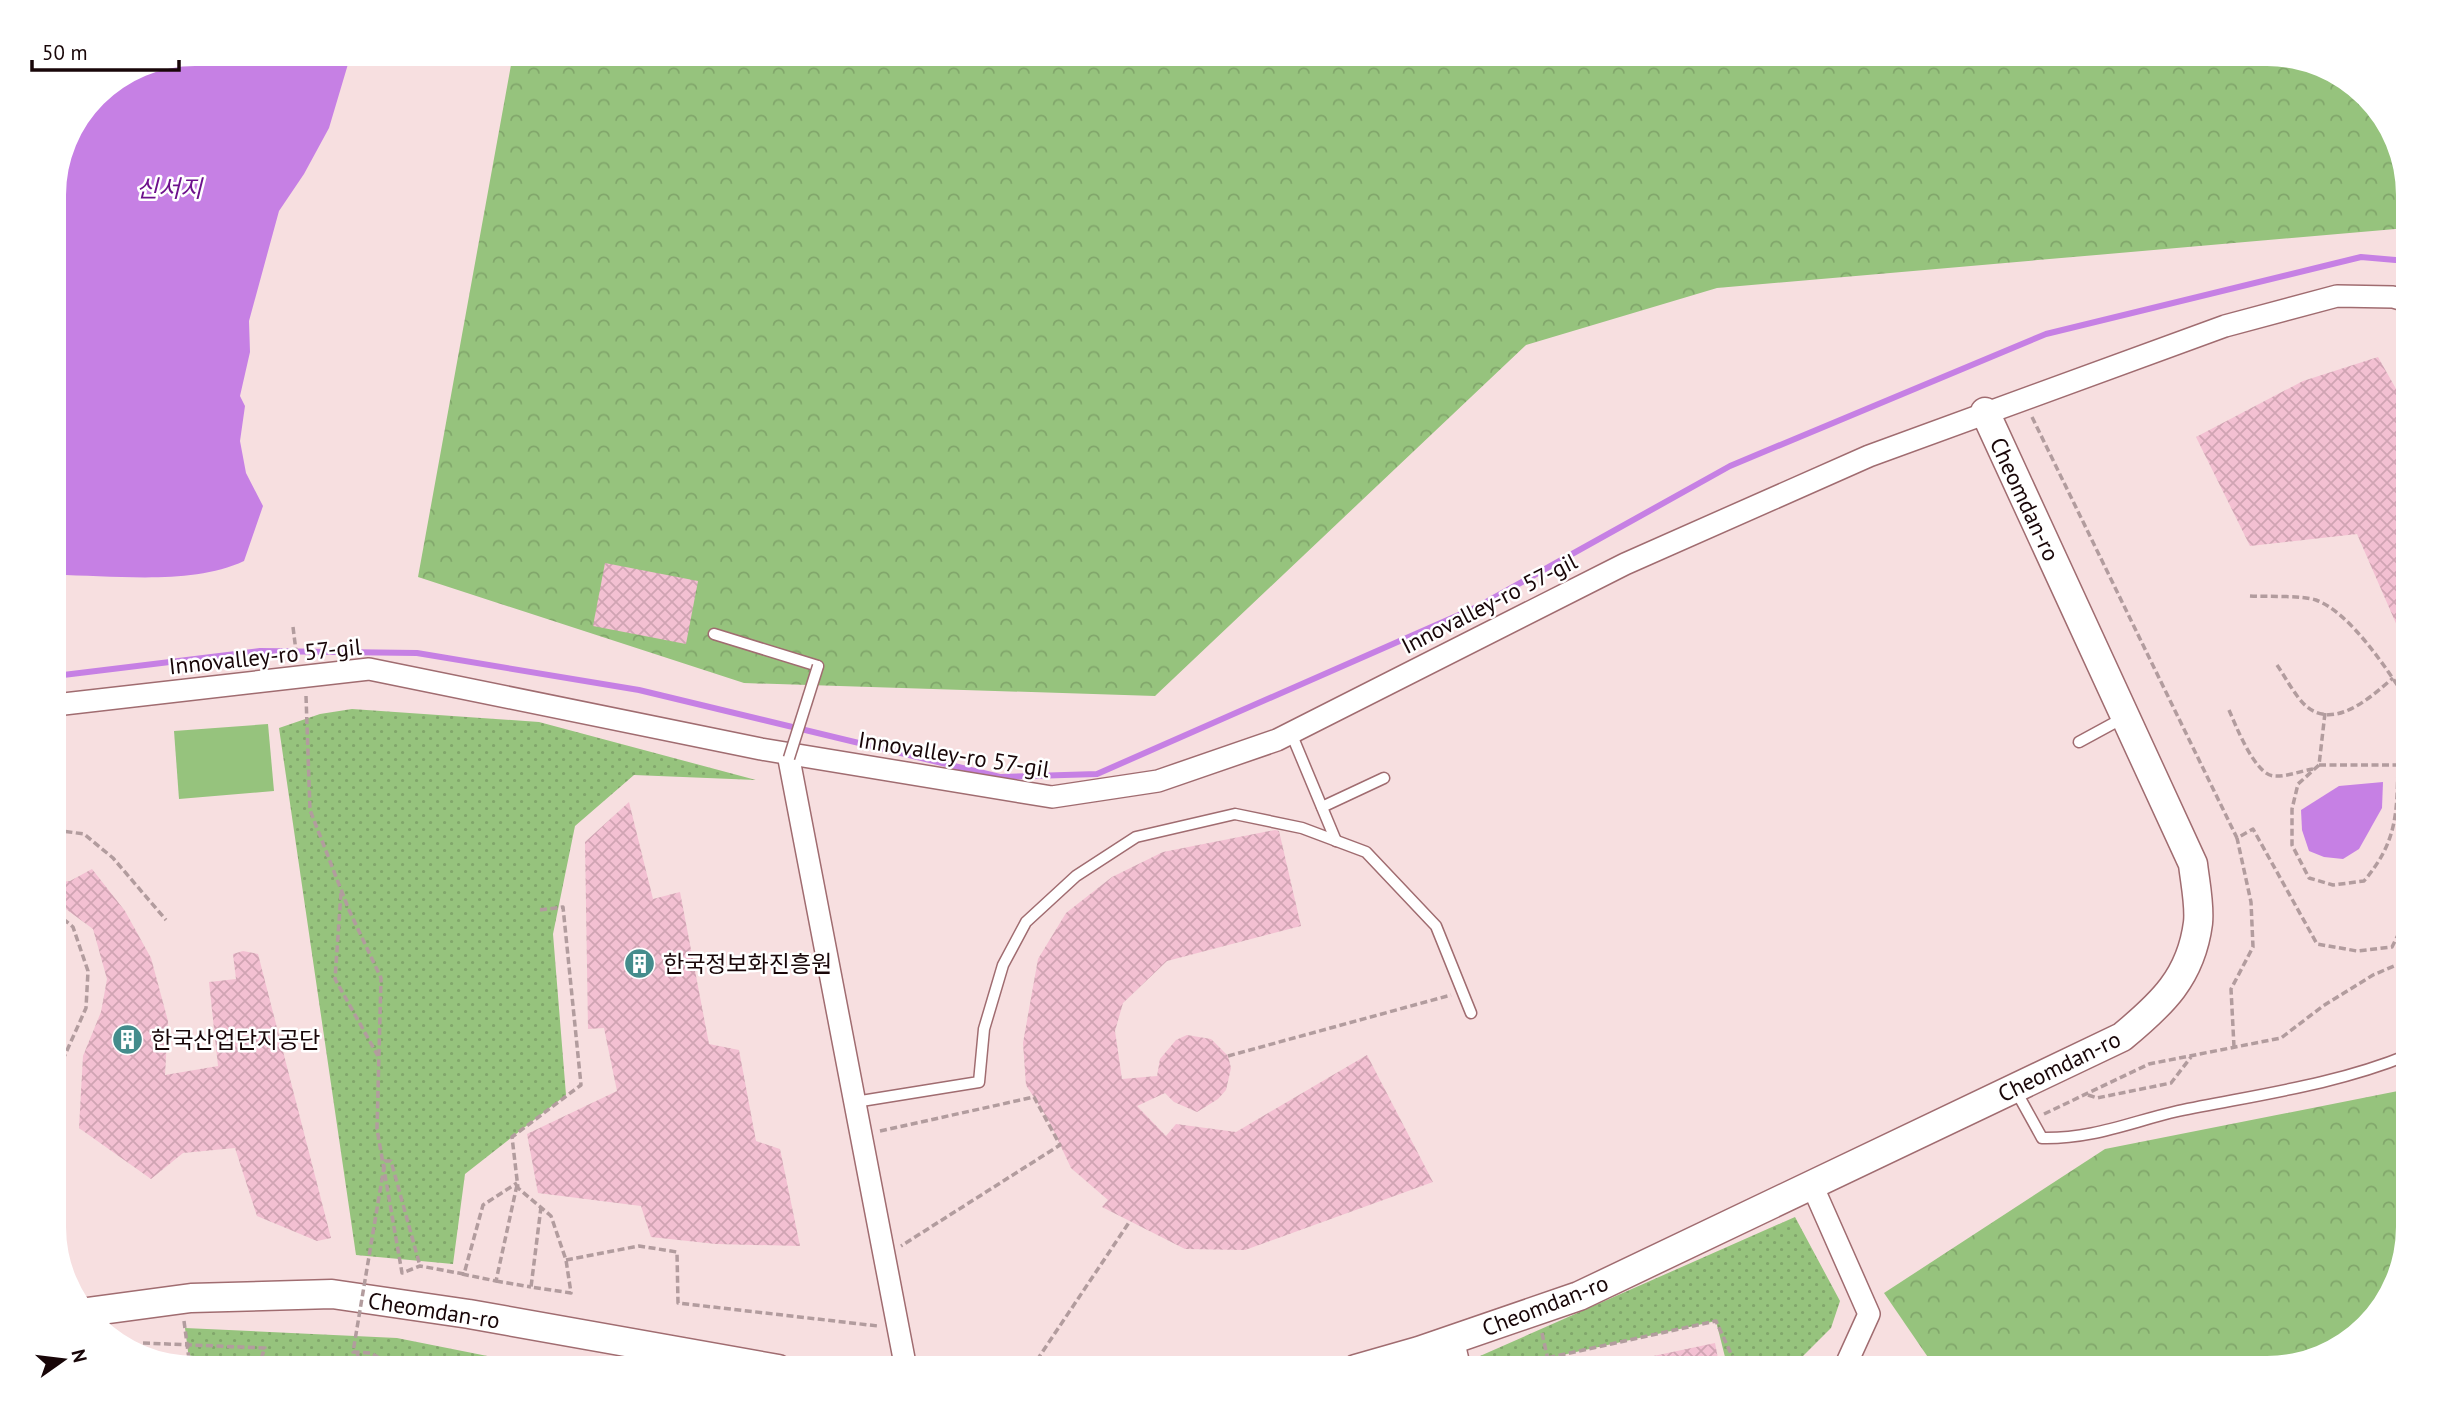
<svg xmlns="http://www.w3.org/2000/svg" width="2462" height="1423" viewBox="0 0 2462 1423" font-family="'PT Sans','Noto Sans KR',sans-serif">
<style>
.green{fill:#96c37d}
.forest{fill:url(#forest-crowns)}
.park{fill:url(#park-dots)}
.water{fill:#c680e4}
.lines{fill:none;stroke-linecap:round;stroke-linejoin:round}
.stream{stroke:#c680e4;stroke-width:6}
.building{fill:url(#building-cross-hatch)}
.service-casing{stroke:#a06c70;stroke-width:13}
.minor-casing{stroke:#a06c70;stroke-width:24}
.tertiary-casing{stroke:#a06c70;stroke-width:31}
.path{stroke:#b29c9e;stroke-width:3.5;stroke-dasharray:7 3.5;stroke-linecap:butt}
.service{stroke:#fff;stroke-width:10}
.minor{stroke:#fff;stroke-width:21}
.tertiary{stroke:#fff;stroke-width:28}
.service-bridge-casing{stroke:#a06c70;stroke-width:13;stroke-linecap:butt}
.path-bridge{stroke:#b29c9e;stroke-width:3.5;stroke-dasharray:7 3.5;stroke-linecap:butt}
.service-bridge{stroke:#fff;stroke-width:10}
.labels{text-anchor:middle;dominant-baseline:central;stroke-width:5;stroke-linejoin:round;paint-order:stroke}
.street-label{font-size:23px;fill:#180608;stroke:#fff}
.poi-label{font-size:23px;fill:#180608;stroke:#fff;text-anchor:start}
.water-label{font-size:24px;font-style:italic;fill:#6d118c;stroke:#fff}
</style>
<defs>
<pattern id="forest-crowns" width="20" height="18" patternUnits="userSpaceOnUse" patternTransform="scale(1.75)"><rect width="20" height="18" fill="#96c37d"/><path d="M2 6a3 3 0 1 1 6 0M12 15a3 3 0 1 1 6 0" fill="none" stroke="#81a66b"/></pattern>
<pattern id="park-dots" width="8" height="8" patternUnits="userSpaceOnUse" patternTransform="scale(1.75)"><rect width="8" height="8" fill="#96c37d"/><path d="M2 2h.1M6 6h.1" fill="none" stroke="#81a66b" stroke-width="1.8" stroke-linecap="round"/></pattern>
<pattern id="building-cross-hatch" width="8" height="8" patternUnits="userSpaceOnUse" patternTransform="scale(1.75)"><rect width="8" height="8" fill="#f3c0d2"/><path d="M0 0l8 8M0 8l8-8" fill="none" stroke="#d0a4b3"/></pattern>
</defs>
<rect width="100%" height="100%" fill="#f7dfe0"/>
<path class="green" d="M268 724 274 791 179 799 174 731Z"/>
<g class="forest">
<path d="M513 54H2266L2337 73 2384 117 2407 187V228L1717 288 1526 345 1155 696 744 683 418 577Z"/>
<path d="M2408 1089V1228L2389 1298 2337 1350 2267 1369H1936L1884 1293 2105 1149Z"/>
</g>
<g class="park">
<path d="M352 709 539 722 756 780 634 775 575 826 553 934 566 1095 465 1174 453 1264 356 1255 279 728 320 714Z"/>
<path d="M1795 1217 1840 1301 1831 1328 1790 1369H1728L1716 1321 1499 1369H1485L1480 1356Z"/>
<path d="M185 1328 397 1338 553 1369H196L190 1367Z"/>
</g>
<g class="water">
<path d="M196 54H351L329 128 304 174 279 211 249 321 250 352 240 396 245 406 240 441 246 473 263 506 244 561C190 586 114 575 55 575V187L65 141 96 95 142 65Z"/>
<path d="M2383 782 2382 808 2359 849 2343 859 2324 857 2309 851 2302 830 2301 810 2339 786Z"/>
</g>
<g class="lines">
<path class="stream" d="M55 676 260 651 417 653 639 690 1000 777 1097 774 1477 607 1730 466 2046 334 2361 257 2407 261"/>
</g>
<g class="building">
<path d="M2378 357 2408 410V651L2357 534 2250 546 2196 437 2303 381Z"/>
<path d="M605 563 698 581 686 644 593 626Z"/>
<path d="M629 802 653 899 680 892 709 1044 739 1050 756 1141 780 1149 800 1246 716 1244 651 1237 641 1206 538 1193 527 1134 617 1091 604 1028 588 1029 585 842Z"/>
<path d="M1275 830 1279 831 1301 926 1167 961 1123 1003 1115 1031 1122 1079 1157 1076 1160 1059 1176 1040 1187 1035 1211 1039 1228 1056 1231 1068 1226 1090 1218 1099 1197 1112 1174 1102 1165 1093 1137 1106 1166 1136 1176 1124 1236 1132 1367 1055 1433 1182 1245 1250 1185 1249 1102 1207 1108 1200 1071 1168 1049 1121 1026 1085 1023 1043 1038 959 1066 913 1112 877 1163 852Z"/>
<path d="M92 869 125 911 151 958 168 1021 165 1075 218 1066 209 982 236 979 233 954 243 951 258 954 331 1238 317 1241 257 1216 235 1148 183 1153 151 1179 79 1128 83 1056 101 1012 107 979 93 929 55 901V890L59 882 70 881Z"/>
<path d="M1715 1343 1720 1369H1626L1625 1362Z"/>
</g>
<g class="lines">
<defs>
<g id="service">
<path d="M714 634 818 666"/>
<path d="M1291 733 1336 841"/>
<path d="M2079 742 2125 717"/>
<path d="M1322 807 1384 778"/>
<path d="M2016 1091 2042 1138C2093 1139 2130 1122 2178 1111 2255 1095 2335 1085 2408 1055"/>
<path d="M855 1102 979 1082 984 1029 1003 965 1026 922 1076 876 1136 837 1235 814 1302 828 1366 852 1436 926 1471 1013"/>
</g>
<g id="minor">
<path d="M55 705 369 669 761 749 1052 797 1158 781 1277 740 1625 564 1869 456 2225 326 2337 296 2393 297 2407 301"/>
<path d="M788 754 906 1369"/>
<path d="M1812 1185 1869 1314 1844 1369"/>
<path d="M1453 1339 1460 1369"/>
</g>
<g id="tertiary">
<path d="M87 1312 191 1298 332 1294 469 1314 778 1369"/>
<path d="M1356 1369 1419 1351 1579 1296 2122 1037C2162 1004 2191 977 2198 923 2200 905 2195 882 2193 864L1985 412"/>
</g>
</defs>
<use href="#service" class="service-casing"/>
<use href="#minor" class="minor-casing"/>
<use href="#tertiary" class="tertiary-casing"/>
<g class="path">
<path d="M2032 417 2237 838 2253 829 2317 944 2357 951 2392 947 2408 915"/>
<path d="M2250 596C2267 597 2301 595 2316 600 2351 613 2388 671 2408 701"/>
<path d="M293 627 297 659"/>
<path d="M2277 665C2286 678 2295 696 2306 706 2335 731 2372 696 2393 678"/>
<path d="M306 696 310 810 349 910 381 978 377 1129 402 1273 420 1266 464 1274 483 1205 517 1183"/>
<path d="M2229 710C2236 726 2255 775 2274 776 2286 777 2301 771 2313 769"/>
<path d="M2325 713 2319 765 2298 784 2292 809V845L2309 878 2333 885 2364 881C2397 842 2397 814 2398 765H2408"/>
<path d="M2319 765H2398"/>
<path d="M55 830 84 834 113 858 166 920"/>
<path d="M341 893 335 979 378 1056"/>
<path d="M540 910 563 907 581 1085 512 1137 518 1188 551 1216 566 1260 571 1293 531 1287 541 1207"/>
<path d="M55 912 73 927 88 971 86 1008 60 1066"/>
<path d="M2234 1047 2231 989 2253 947 2251 902 2237 838"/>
<path d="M1228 1056 1451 995"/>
<path d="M2088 1095 2097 1098 2171 1083 2191 1057"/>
<path d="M2044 1114 2149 1064 2281 1038 2323 1006 2373 975 2408 960"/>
<path d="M880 1131 1034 1097 1060 1145 901 1246"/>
<path d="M566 1260 639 1246 677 1252 678 1303 878 1326"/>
<path d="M462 1274 496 1281 517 1185"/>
<path d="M496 1281 531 1287"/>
<path d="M184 1321 190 1367"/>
<path d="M1542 1333 1550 1369"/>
<path d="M143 1343 265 1348 257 1369"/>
<path d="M357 1352 361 1369"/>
<path d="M584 1369 585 1357"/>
<path d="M1031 1369 1130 1221"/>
<path d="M1497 1369 1716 1321 1738 1369"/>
</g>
<use href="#service" class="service"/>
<use href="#minor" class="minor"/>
<use href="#tertiary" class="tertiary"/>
<defs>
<path id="service-bridge" d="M789 758 818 666"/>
</defs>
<use href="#service-bridge" class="service-bridge-casing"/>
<path class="path-bridge" d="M397 1369 371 1353 353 1352 385 1161H391L420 1266"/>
<use href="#service-bridge" class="service-bridge"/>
</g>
<defs>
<symbol id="building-disc" viewBox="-11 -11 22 22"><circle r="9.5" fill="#448c8c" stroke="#fff"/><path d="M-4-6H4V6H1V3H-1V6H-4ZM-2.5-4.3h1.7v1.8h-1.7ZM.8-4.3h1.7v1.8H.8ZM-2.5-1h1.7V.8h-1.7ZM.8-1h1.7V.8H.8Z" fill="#fff"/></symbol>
</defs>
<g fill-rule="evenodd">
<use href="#building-disc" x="622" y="946" width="35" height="35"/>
<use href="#building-disc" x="110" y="1022" width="35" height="35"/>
</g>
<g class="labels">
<g class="street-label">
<text transform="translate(2025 499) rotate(65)">Cheomdan-ro</text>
<text transform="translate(1489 603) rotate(-27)">Innovalley-ro 57-gil</text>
<text transform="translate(265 656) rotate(-6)">Innovalley-ro 57-gil</text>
<text transform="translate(954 754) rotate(9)">Innovalley-ro 57-gil</text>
<text transform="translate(2059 1066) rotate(-26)">Cheomdan-ro</text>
<text transform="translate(1545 1305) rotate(-21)">Cheomdan-ro</text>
<text transform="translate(434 1310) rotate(9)">Cheomdan-ro</text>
</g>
<g class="poi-label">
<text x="663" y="963">한국정보화진흥원</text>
<text x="151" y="1039">한국산업단지공단</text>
</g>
<g class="water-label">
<text x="169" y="188">신서지</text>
</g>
</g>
<path d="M0 0H2462V1423H0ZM195 66H2267A129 129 0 0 1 2396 195V1227A129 129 0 0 1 2267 1356H195A129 129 0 0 1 66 1227V195A129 129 0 0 1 195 66Z" fill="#fff" fill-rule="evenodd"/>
<g transform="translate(63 1360) rotate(76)" stroke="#ffffff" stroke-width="5" paint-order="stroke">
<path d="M0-5L12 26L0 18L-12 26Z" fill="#180608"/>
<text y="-10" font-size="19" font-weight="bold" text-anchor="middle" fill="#180608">N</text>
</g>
<path d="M32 60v10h147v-10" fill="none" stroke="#180608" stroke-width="3.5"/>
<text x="42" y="60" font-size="21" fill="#180608" stroke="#ffffff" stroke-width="5" paint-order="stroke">50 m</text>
</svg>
